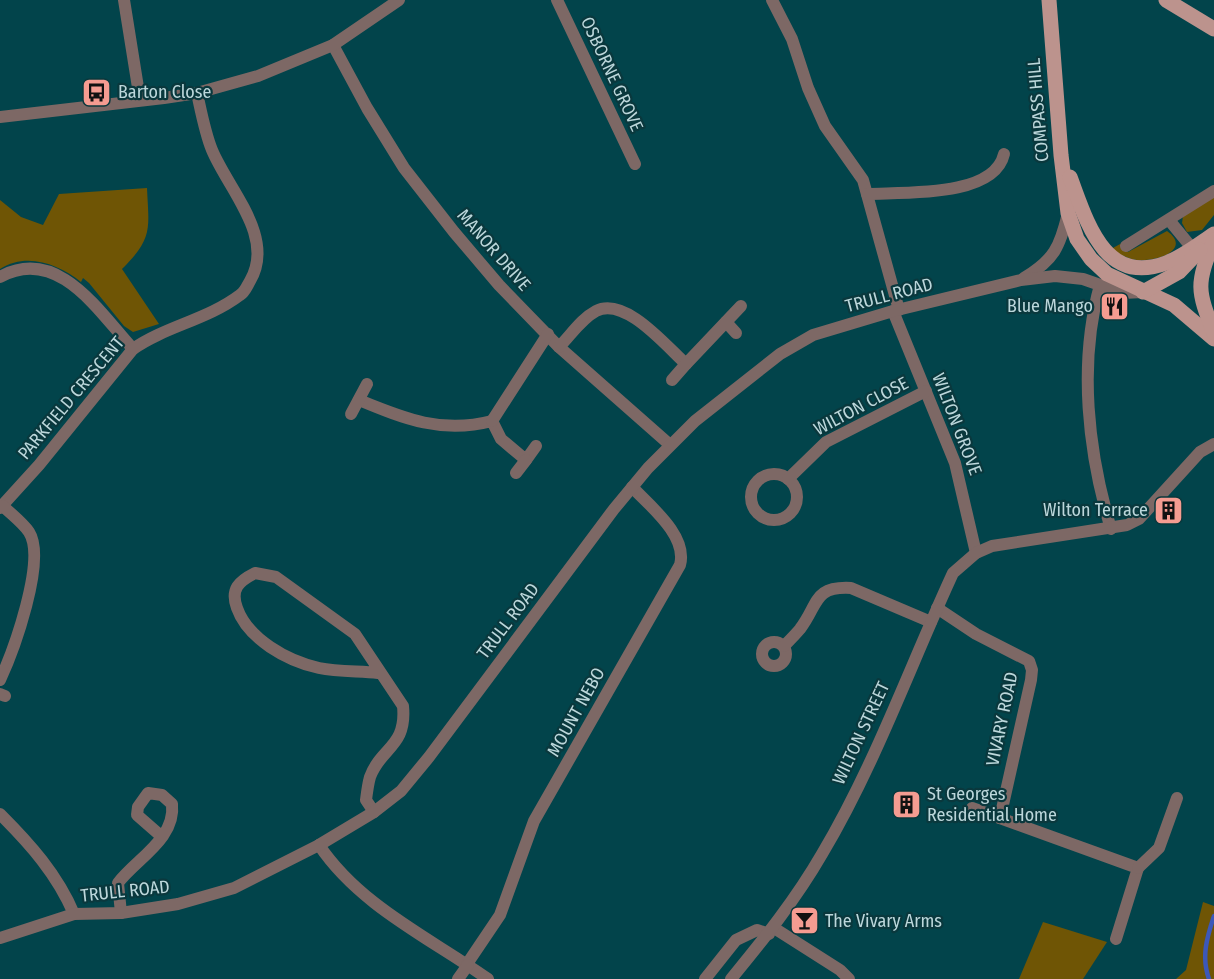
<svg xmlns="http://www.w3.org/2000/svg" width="1214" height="979" viewBox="0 0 1214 979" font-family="'Fira Sans Condensed',sans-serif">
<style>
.green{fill:#6f5505}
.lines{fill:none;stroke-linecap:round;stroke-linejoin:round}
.stream{stroke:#3c58b9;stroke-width:4.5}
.minor{stroke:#7d6865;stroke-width:12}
.tertiary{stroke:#7d6865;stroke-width:12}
.primary{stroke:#bc938d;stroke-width:15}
.labels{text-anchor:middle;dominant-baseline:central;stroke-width:4.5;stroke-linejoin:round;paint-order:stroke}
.street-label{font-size:18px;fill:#bcd7db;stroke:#0a383d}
.poi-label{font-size:18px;fill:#bcd7db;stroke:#0a383d;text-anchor:start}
</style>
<rect width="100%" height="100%" fill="#02444b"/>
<g class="green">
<path d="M147 188C149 230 153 238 122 269L159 324 133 332 124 326 89 283 83 278 81 282C58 264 27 252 0 269V200L21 217 43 225 59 194Z"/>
<path d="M1214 196V215L1202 230 1187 232 1182 223 1183 216Z"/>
<path d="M1167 231C1193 250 1155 262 1137 260 1128 259 1119 254 1111 249L1122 243 1128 252Z"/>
<path d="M1203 902 1214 906V979H1176L1186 970Z"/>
<path d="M1043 922 1107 942 1083 979H1019Z"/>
</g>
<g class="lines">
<path class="stream" d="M1209 979C1201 957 1207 937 1214 916"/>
<g class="minor">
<path d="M124 0 140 100"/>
<path d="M557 0 635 164"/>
<path d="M772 0 792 39 808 88 825 126 863 180 899 310"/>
<path d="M333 45 367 108 404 168 454 232 499 285 559 347 669 444"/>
<path d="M0 117 164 98 197 93 258 76 333 45 399 0"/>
<path d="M867 194C903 192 994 198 1004 154"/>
<path d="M1169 220 1192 248"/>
<path d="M1126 246 1214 191"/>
<path d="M0 277C58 245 99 312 133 349"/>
<path d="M1100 285C1078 364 1088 452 1111 529"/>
<path d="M893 311 955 463 976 553"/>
<path d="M726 322 736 333"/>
<path d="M559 347C571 335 581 319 596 311 625 296 666 346 686 364L741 306"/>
<path d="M672 380 686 364"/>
<path d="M359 400C405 419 442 434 492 421L501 439 526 460 536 446"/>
<path d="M351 414 367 384"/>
<path d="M492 421 548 334"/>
<path d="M516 473 526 460"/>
<circle cx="774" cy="497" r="23"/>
<path d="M788 479 826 442 926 391"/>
<path d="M0 508 39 465 133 349C166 326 207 320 240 295 245 292 247 286 250 281 276 237 228 189 212 150 205 133 201 111 197 93"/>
<path d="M937 608 976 634 1029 661 1032 670 1031 680 1000 818 1138 868 1116 939"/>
<circle cx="774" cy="654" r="12"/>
<path d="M784 646C789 641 795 635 800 629 819 604 813 586 851 588L931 622"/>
<path d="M0 680C13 652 47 560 29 532 23 523 11 514 3 506"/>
<path d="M0 694 5 696"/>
<path d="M972 808 1000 818"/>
<path d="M374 812 366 800C367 792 368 784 370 777 381 747 407 747 403 706L355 634 276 577 255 573C239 581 230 589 237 608 248 639 287 661 319 668 338 672 359 671 378 673"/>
<path d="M0 814C30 844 57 874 74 914"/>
<path d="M319 845C360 906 430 938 488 979"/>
<path d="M1138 868 1159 848 1177 798"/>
<path d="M121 913 118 883C136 859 176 839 172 804L162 795 148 793 138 807 137 815 161 836"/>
<path d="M774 928 840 970 849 979"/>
<path d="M467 964 500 915 534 821 680 565C688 536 650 506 632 487"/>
<path d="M458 979 468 965"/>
<path d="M705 979 736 940 757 930 769 934"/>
<path d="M731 979C764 939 796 899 822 854 875 765 910 666 953 573L976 553 992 546 1127 525 1139 519 1200 452 1214 444"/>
</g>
<g class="tertiary">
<path d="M1024 278C1054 260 1060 247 1068 213"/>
<path d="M0 938 74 914 121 913 178 904 234 888 319 845 374 812 401 791 429 757 614 509 648 468 695 421 780 354 813 335 893 311 1021 280 1055 276 1083 279 1123 293 1143 292"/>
</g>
<g class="primary">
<path d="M1049 0 1061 155 1068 213 1077 239 1091 259 1107 274 1174 305 1214 339"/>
<path d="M1166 0 1214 29"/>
<path d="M1070 177C1087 222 1104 286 1166 263 1183 257 1199 244 1214 234"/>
<path d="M1214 240C1196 285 1197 289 1214 333"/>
<path d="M1143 292 1179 272 1200 250"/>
</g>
</g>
<defs>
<symbol id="bus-square" viewBox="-11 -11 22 22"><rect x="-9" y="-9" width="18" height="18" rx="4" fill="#f59c91" stroke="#0a383d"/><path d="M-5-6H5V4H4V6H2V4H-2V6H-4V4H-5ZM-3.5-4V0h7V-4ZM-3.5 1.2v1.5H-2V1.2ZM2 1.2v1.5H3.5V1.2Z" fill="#111"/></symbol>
<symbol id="restaurant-square" viewBox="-11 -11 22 22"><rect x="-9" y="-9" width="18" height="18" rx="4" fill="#f59c91" stroke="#0a383d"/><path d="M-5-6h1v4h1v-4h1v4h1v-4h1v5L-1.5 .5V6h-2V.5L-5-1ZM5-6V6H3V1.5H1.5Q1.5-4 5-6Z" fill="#111"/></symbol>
<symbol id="building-square" viewBox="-11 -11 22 22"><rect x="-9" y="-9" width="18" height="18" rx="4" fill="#f59c91" stroke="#0a383d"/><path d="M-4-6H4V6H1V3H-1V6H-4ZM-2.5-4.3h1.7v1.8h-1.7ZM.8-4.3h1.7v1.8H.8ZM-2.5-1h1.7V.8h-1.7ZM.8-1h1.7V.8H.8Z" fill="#111"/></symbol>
<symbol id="bar-square" viewBox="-11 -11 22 22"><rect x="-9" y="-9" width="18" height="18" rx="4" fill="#f59c91" stroke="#0a383d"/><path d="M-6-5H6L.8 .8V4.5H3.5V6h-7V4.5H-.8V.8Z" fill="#111"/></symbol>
</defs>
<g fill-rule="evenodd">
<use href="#bus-square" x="80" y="76" width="33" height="33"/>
<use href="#restaurant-square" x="1098" y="290" width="33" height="33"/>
<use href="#building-square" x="1152" y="494" width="33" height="33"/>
<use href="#building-square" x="890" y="788" width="33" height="33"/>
<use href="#bar-square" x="788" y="904" width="33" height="33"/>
</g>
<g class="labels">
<g class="street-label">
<text transform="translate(612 74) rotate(65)">OSBORNE GROVE</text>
<text transform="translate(1038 110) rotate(-95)">COMPASS HILL</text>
<text transform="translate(494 250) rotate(49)">MANOR DRIVE</text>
<text transform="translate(889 295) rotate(-15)">TRULL ROAD</text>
<text transform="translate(71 398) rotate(-50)">PARKFIELD CRESCENT</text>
<text transform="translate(861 406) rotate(-28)">WILTON CLOSE</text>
<text transform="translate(957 424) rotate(69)">WILTON GROVE</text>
<text transform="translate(508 621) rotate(-53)">TRULL ROAD</text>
<text transform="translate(576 712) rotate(-61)">MOUNT NEBO</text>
<text transform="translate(1002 719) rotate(-78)">VIVARY ROAD</text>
<text transform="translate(861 733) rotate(-65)">WILTON STREET</text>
<text transform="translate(125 891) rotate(-6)">TRULL ROAD</text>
</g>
<g class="poi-label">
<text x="118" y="92">Barton Close</text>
<text x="1093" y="306" text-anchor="end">Blue Mango</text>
<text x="1148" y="510" text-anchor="end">Wilton Terrace</text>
<text x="927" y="794">St Georges<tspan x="927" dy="21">Residential Home</tspan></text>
<text x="825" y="921">The Vivary Arms</text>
</g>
</g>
</svg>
